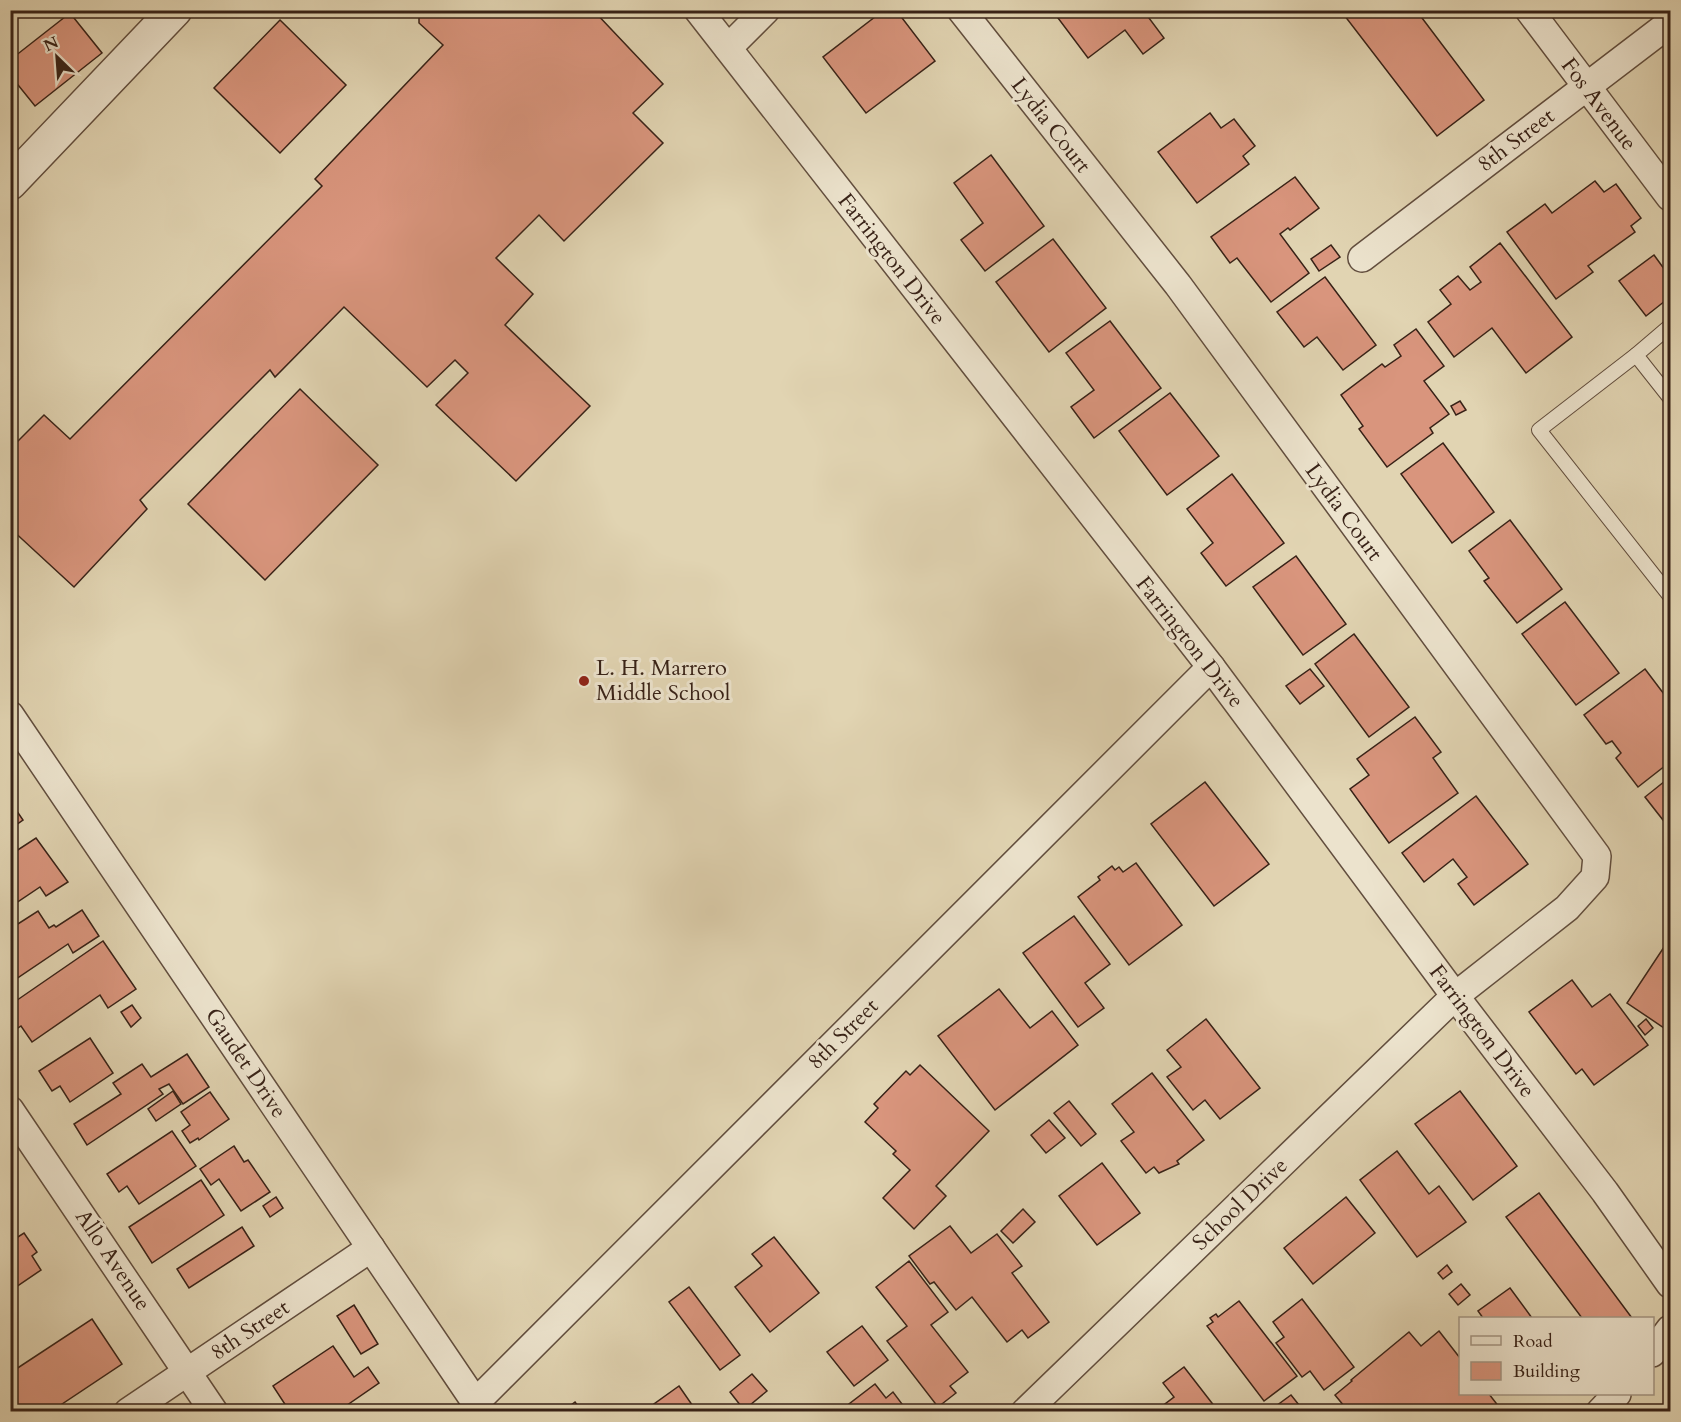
<svg xmlns="http://www.w3.org/2000/svg" width="1681" height="1422" viewBox="0 0 1681 1422" font-family="Cardo,serif">
<style>
.building{fill:#d9957d;stroke:#382217;stroke-width:1.5}
.lines{fill:none;stroke-linecap:round;stroke-linejoin:round}
.service-casing{stroke:#624e3e;stroke-width:16}
.minor-casing{stroke:#624e3e;stroke-width:30}
.tertiary-casing{stroke:#624e3e;stroke-width:36}
.service{stroke:#ece3cd;stroke-width:14}
.minor{stroke:#ece3cd;stroke-width:27}
.tertiary{stroke:#ece3cd;stroke-width:33}
.poi-dot{fill:#8f2418;stroke:#ece3cd;stroke-width:2}
.labels{text-anchor:middle;dominant-baseline:central;stroke-width:6;stroke-linejoin:round;paint-order:stroke}
.street-label{font-size:22px;fill:#382217;stroke:#ece3cd}
.poi-label{font-size:22px;fill:#382217;stroke:#ece3cd;text-anchor:start}
</style>
<rect width="100%" height="100%" fill="#e1d4b2"/>
<filter id="stains"><feTurbulence type="fractalNoise" baseFrequency=".00333" numOctaves="4"/><feColorMatrix values="0 0 0 0 .2 0 0 0 0 .09 0 0 0 0 .02 0 0 0 .5 -.17"/></filter>
<radialGradient id="worn" r=".72"><stop offset=".6" stop-color="#630" stop-opacity="0"/><stop offset="1" stop-color="#630" stop-opacity=".3"/></radialGradient>
<g class="building">
<path d="M419 10H593L663 84 633 113 663 143 564 241 539 215 496 258 533 294 505 325 590 406 516 481 436 405 468 373 455 360 427 387 344 307 275 377 270 370 140 500 147 509 74 587 10 528V449L44 415 70 439 322 186 315 179 443 45 419 23Z"/>
<path d="M884 10H896L935 61 866 113 823 57Z"/>
<path d="M1052 10H1143L1164 38 1143 54 1125 30 1088 58Z"/>
<path d="M1416 10 1484 100 1437 136 1341 11Z"/>
<path d="M70 13 102 53 35 106 10 75V60Z"/>
<path d="M280 20 346 85 280 153 214 88Z"/>
<path d="M1210 113 1221 128 1234 119 1255 146 1243 156 1249 164 1197 203 1158 152Z"/>
<path d="M991 155 1044 226 985 271 961 240 983 223 954 183Z"/>
<path d="M1295 177 1319 208 1290 230 1288 228 1280 234 1309 273 1271 302 1237 258 1230 263 1211 237Z"/>
<path d="M1595 181 1604 192 1616 184 1641 218 1631 226 1635 232 1588 266 1593 272 1556 299 1507 232 1545 204 1552 213Z"/>
<path d="M1053 239 1106 308 1049 352 996 282Z"/>
<path d="M1500 243 1572 337 1526 373 1492 328 1454 357 1428 322 1451 304 1440 290 1458 276 1470 290 1481 282 1470 267Z"/>
<path d="M1331 245 1340 257 1319 271 1311 259Z"/>
<path d="M1654 255 1670 277V297L1646 316 1619 281Z"/>
<path d="M1325 277 1376 345 1343 370 1317 337 1304 347 1277 312Z"/>
<path d="M1110 321 1161 388 1094 438 1071 407 1094 390 1066 353Z"/>
<path d="M1416 329 1444 366 1424 381 1449 414 1430 428 1433 433 1387 467 1359 429 1363 426 1341 395 1382 364 1385 367 1401 356 1394 345Z"/>
<path d="M300 389 378 465 265 580 188 504Z"/>
<path d="M1170 393 1219 456 1167 495 1119 431Z"/>
<path d="M1460 401 1466 410 1456 415 1451 406Z"/>
<path d="M1443 443 1494 512 1452 543 1401 474Z"/>
<path d="M1232 474 1284 543 1226 586 1201 553 1213 543 1187 509Z"/>
<path d="M1510 520 1562 589 1517 623 1484 581 1489 578 1469 551Z"/>
<path d="M1296 556 1346 624 1303 655 1253 587Z"/>
<path d="M1565 602 1619 673 1576 705 1522 634Z"/>
<path d="M1354 634 1409 707 1369 737 1315 664Z"/>
<path d="M1310 669 1324 686 1300 704 1286 686Z"/>
<path d="M1645 669 1670 702V762L1638 787 1616 758 1621 753 1612 741 1606 744 1584 715Z"/>
<path d="M1415 717 1441 752 1433 758 1458 793 1389 843 1350 789 1369 775 1357 759Z"/>
<path d="M1670 777V829L1645 797Z"/>
<path d="M1205 782 1269 864 1214 906 1151 824Z"/>
<path d="M1476 796 1528 864 1474 905 1458 884 1467 877 1453 859 1424 882 1402 853Z"/>
<path d="M10 801 23 820 10 829Z"/>
<path d="M36 838 68 882 46 896 40 887 10 907V855Z"/>
<path d="M1136 863 1182 925 1129 965 1078 897 1100 880 1098 877 1112 866 1115 870 1119 867 1123 872Z"/>
<path d="M82 910 99 936 73 953 68 944 10 983V929L38 911 49 928 54 925 56 927Z"/>
<path d="M1670 912V934L1664 931Z"/>
<path d="M1074 916 1110 964 1085 983 1104 1008 1078 1027 1023 953Z"/>
<path d="M103 941 136 989 108 1008 100 995 32 1042 21 1026 12 1032 10 1005Z"/>
<path d="M1668 941 1670 942V1032L1627 1003Z"/>
<path d="M1572 980 1592 1007 1610 994 1648 1045 1594 1085 1582 1069 1576 1074 1529 1012Z"/>
<path d="M999 989 1030 1028 1052 1011 1078 1045 995 1110 938 1036Z"/>
<path d="M132 1005 141 1018 131 1027 121 1012Z"/>
<path d="M1206 1019 1260 1088 1220 1119 1205 1100 1193 1110 1167 1077 1181 1067 1167 1050Z"/>
<path d="M1646 1019 1653 1028 1645 1035 1638 1026Z"/>
<path d="M90 1038 113 1073 70 1102 60 1086 52 1091 39 1071Z"/>
<path d="M187 1054 209 1087 183 1104 169 1084 159 1089 163 1094 87 1145 74 1124 121 1094 113 1083 142 1064 151 1077Z"/>
<path d="M920 1065 989 1131 936 1186 946 1196 914 1229 883 1198 910 1170 893 1154 896 1151 865 1122 878 1108 874 1104 906 1071 910 1075Z"/>
<path d="M1152 1073 1204 1140 1177 1161 1179 1164 1159 1173 1154 1167 1146 1173 1121 1141 1134 1132 1112 1104Z"/>
<path d="M173 1091 181 1104 156 1121 148 1109Z"/>
<path d="M1460 1091 1517 1166 1473 1200 1415 1124Z"/>
<path d="M210 1092 229 1119 199 1140 198 1138 190 1143 182 1131 190 1125 181 1112Z"/>
<path d="M1069 1101 1096 1134 1081 1146 1054 1113Z"/>
<path d="M1049 1120 1065 1138 1046 1153 1031 1135Z"/>
<path d="M172 1131 196 1166 139 1204 127 1186 119 1192 107 1174Z"/>
<path d="M234 1146 244 1162 248 1160 270 1192 241 1211 219 1179 211 1185 200 1169Z"/>
<path d="M1397 1151 1429 1194 1439 1186 1466 1222 1417 1257 1360 1180Z"/>
<path d="M1102 1163 1140 1213 1097 1245 1059 1196Z"/>
<path d="M201 1180 224 1215 152 1263 129 1227Z"/>
<path d="M1539 1193 1632 1318H1582L1506 1217Z"/>
<path d="M276 1197 283 1208 270 1217 263 1206Z"/>
<path d="M1346 1197 1375 1233 1313 1284 1284 1248Z"/>
<path d="M1023 1209 1035 1222 1013 1243 1001 1231Z"/>
<path d="M950 1226 971 1253 997 1234 1022 1266 1012 1273 1049 1322 1028 1338 1022 1330 1007 1342 972 1297 956 1310 934 1282 930 1284 909 1256Z"/>
<path d="M242 1227 254 1246 189 1288 177 1269Z"/>
<path d="M24 1233 37 1252 32 1256 41 1270 10 1291V1242Z"/>
<path d="M774 1237 819 1293 770 1332 735 1287 762 1266 752 1254Z"/>
<path d="M909 1261 948 1312 931 1325 968 1372 950 1386 956 1393 938 1407 887 1341 907 1326 876 1287Z"/>
<path d="M1447 1265 1452 1272 1443 1279 1438 1273Z"/>
<path d="M1461 1284 1470 1295 1458 1305 1449 1294Z"/>
<path d="M689 1287 740 1355 720 1370 669 1302Z"/>
<path d="M1510 1288 1532 1318H1483L1478 1311Z"/>
<path d="M1302 1299 1354 1367 1324 1390 1310 1371 1302 1377 1276 1343 1284 1337 1273 1322Z"/>
<path d="M1239 1301 1297 1376 1264 1401 1207 1326 1213 1322 1210 1318 1216 1314 1218 1317Z"/>
<path d="M354 1305 378 1344 361 1354 337 1316Z"/>
<path d="M92 1319 122 1364 50 1412H10V1373Z"/>
<path d="M862 1326 888 1360 854 1386 827 1352Z"/>
<path d="M1439 1331 1460 1358V1394H1489L1503 1412H1349L1335 1395 1352 1381 1351 1380 1409 1332 1421 1346Z"/>
<path d="M333 1346 354 1377 368 1367 379 1383 337 1412H290L273 1386Z"/>
<path d="M1184 1367 1215 1407 1210 1412H1158L1157 1410 1174 1397 1163 1383Z"/>
<path d="M752 1374 767 1391 744 1410 730 1392Z"/>
<path d="M875 1384 886 1398 893 1392 908 1412H854L849 1404Z"/>
<path d="M679 1386 697 1412H660L654 1404Z"/>
<path d="M1291 1395 1303 1410 1301 1412H1274L1272 1409Z"/>
<path d="M575 1402 582 1412H562Z"/>
</g>
<g class="lines">
<defs>
<g id="service">
<path d="M1670 326 1636 355 1670 398"/>
<path d="M1636 355 1539 430 1670 596"/>
</g>
<g id="minor">
<path d="M698 10 1211 667 1455 996 1605 1192 1670 1284"/>
<path d="M961 10 1178 285 1597 856 1595 877 1567 908 1455 996 1025 1412"/>
<path d="M1529 10 1670 197"/>
<path d="M728 48 766 10"/>
<path d="M1362 258 1670 23"/>
<path d="M10 715 482 1412"/>
<path d="M10 1110 214 1412"/>
<path d="M1652 1353 1670 1329"/>
<path d="M476 1402 1211 667"/>
<path d="M128 1412 371 1248"/>
<path d="M1600 1412 1617 1394"/>
</g>
<path id="tertiary" d="M10 183 175 10"/>
</defs>
<use href="#service" class="service-casing"/>
<use href="#minor" class="minor-casing"/>
<use href="#tertiary" class="tertiary-casing"/>
<use href="#service" class="service"/>
<use href="#minor" class="minor"/>
<use href="#tertiary" class="tertiary"/>
</g>
<circle class="poi-dot" cx="584" cy="681" r="6"/>
<g class="labels">
<g class="street-label">
<text transform="translate(1599 104) rotate(53)">Fos Avenue</text>
<text transform="translate(1051 125) rotate(52)">Lydia Court</text>
<text transform="translate(1516 140) rotate(-37)">8th Street</text>
<text transform="translate(892 259) rotate(52)">Farrington Drive</text>
<text transform="translate(1344 512) rotate(54)">Lydia Court</text>
<text transform="translate(1190 642) rotate(52)">Farrington Drive</text>
<text transform="translate(1482 1031) rotate(53)">Farrington Drive</text>
<text transform="translate(843 1034) rotate(-45)">8th Street</text>
<text transform="translate(246 1063) rotate(56)">Gaudet Drive</text>
<text transform="translate(1240 1204) rotate(-44)">School Drive</text>
<text transform="translate(113 1260) rotate(56)">Allo Avenue</text>
<text transform="translate(250 1330) rotate(-34)">8th Street</text>
</g>
<g class="poi-label">
<text x="596" y="668">L. H. Marrero<tspan x="596" dy="25">Middle School</tspan></text>
</g>
</g>
<rect width="1681" height="1422" fill="none" stroke="#e1d4b2" stroke-width="36"/>
<rect x="12" y="12" width="1657" height="1398" fill="none" stroke="#382217" stroke-width="3"/>
<rect x="18" y="18" width="1645" height="1386" fill="none" stroke="#382217" stroke-width="1.5"/>
<rect x="1459" y="1317" width="195" height="78" fill="#ece3cd" stroke="#a49684" stroke-width="1.5"/>
<rect x="1471" y="1336" width="30" height="9" fill="#ece3cd" stroke="#a49684" stroke-width="1.5"/>
<text x="1513" y="1347" font-size="18" fill="#382217">Road</text>
<rect x="1471" y="1362" width="30" height="18" fill="#d9957d" stroke="#a49684" stroke-width="1.5"/>
<text x="1513" y="1377" font-size="18" fill="#382217">Building</text>
<g transform="translate(57 57) rotate(335)" stroke="#ece3cd" stroke-width="4.5" paint-order="stroke">
<path d="M0-4.5L10 22L0 15L-10 22Z" fill="#382217"/>
<text y="-9" font-size="16" font-weight="bold" text-anchor="middle" fill="#382217">N</text>
</g>
<rect width="100%" height="100%" filter="url(#stains)"/>
<rect width="100%" height="100%" fill="url(#worn)"/>
</svg>
